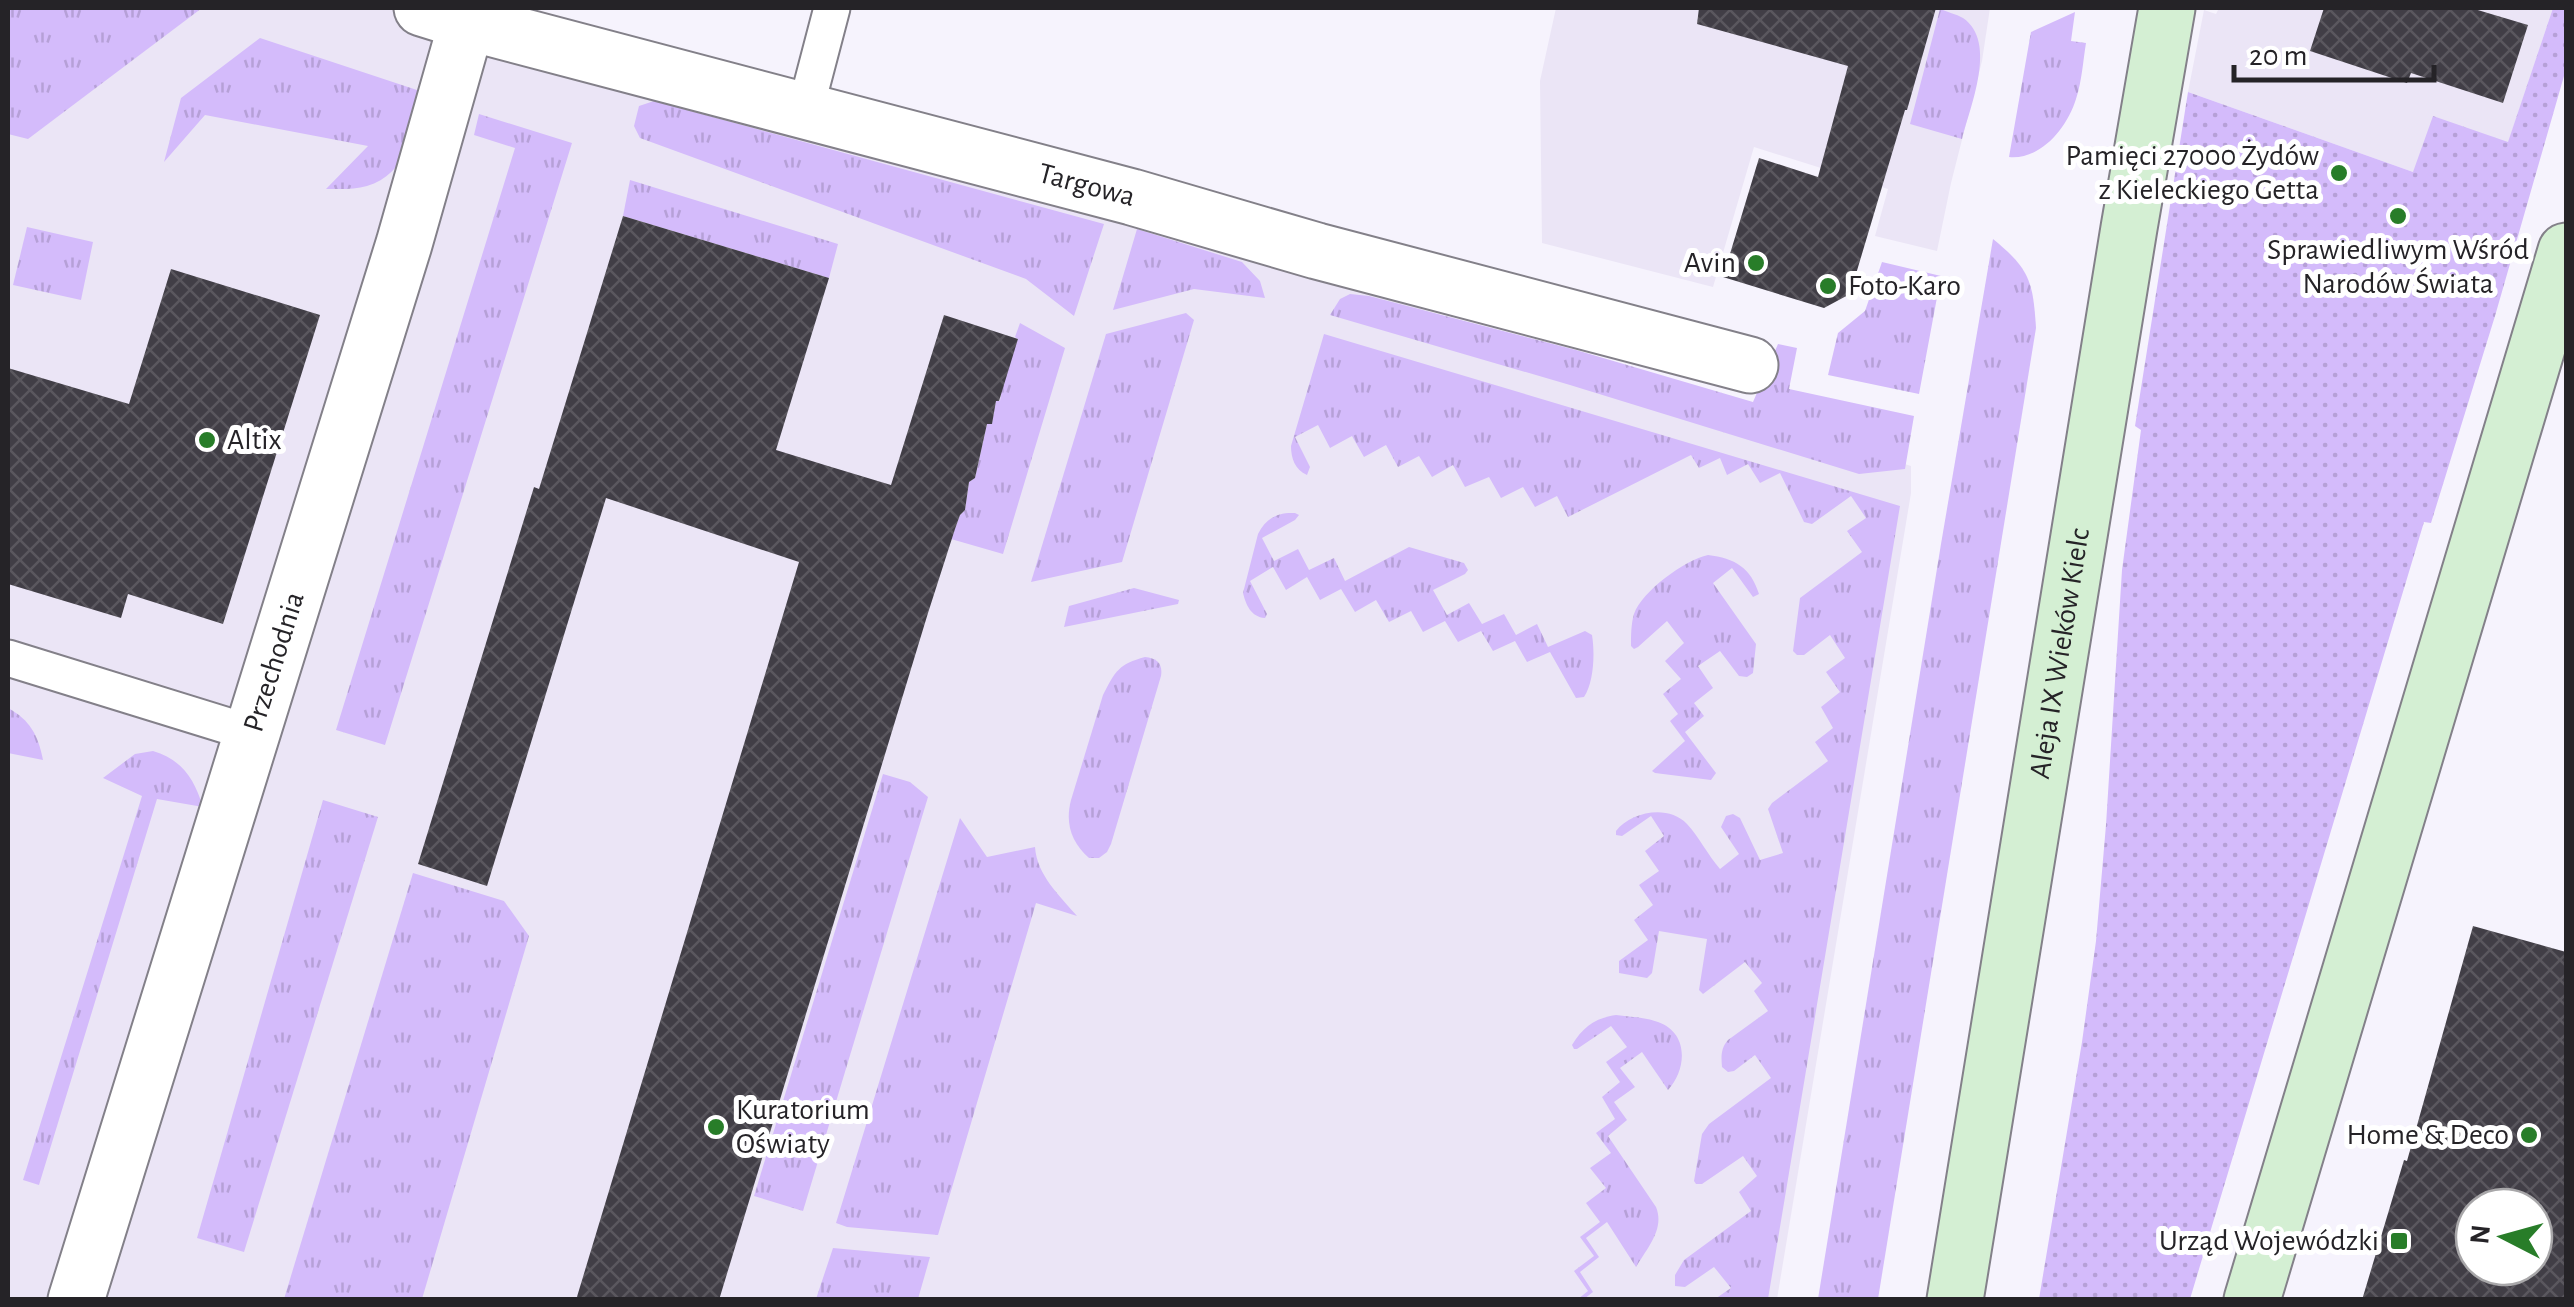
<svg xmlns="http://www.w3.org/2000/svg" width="2574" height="1307" viewBox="0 0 2574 1307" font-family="'Alegreya Sans',sans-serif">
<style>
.built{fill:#ebe5f6}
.grass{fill:url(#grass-tufts)}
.park{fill:url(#park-dots)}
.building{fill:url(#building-cross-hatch);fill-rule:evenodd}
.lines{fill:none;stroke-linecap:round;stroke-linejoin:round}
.service-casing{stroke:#838089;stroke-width:39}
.minor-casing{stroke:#838089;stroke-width:59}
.secondary-casing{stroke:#838089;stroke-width:59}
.service{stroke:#fff;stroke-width:35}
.minor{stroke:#fff;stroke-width:55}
.secondary{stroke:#d4efd3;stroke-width:55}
.poi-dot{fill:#287d29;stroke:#fff;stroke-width:4}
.labels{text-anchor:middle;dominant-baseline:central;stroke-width:10;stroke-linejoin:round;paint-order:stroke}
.poi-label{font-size:30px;fill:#252327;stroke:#fff;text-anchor:end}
.street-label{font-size:30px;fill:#252327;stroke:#fff}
</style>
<defs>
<pattern id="grass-tufts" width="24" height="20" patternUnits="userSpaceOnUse" patternTransform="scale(2.5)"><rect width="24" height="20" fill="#d4bbfb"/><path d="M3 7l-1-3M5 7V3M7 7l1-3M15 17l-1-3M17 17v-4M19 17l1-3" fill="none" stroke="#b6a0d7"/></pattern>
<pattern id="park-dots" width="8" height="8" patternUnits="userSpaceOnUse" patternTransform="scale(2.5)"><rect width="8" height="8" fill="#d4bbfb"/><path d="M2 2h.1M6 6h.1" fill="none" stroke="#b6a0d7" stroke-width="1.8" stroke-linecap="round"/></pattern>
<pattern id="building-cross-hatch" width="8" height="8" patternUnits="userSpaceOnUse" patternTransform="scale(2.5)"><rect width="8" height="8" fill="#413e46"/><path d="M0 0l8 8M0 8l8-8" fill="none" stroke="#5a575e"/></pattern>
</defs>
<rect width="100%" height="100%" fill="#f6f3fd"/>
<g class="built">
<path d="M8 8H456L585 41 1911 466V493L1777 1299 8 1300Z"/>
<path d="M1556 8H1990L1982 61 1951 183 1937 251 1875 236 1888 189 1754 147 1713 287 1542 243 1540 81Z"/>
<path d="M2219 8H2553L2508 143 2413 172 2188 92 2204 10 2216 14Z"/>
</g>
<g class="grass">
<path d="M8 8H202L28 139 8 134Z"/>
<path d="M1940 9C1947 12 1956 14 1963 18 1998 42 1970 107 1962 139L1910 124Z"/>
<path d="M2075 12 2071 41 2086 43C2083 61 2082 81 2076 99 2067 128 2041 160 2009 157L2031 32Z"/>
<path d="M260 38 429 94C415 128 407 175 367 186 354 190 339 189 326 189L368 146 205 115 164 162 181 98Z"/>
<path d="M654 101 1104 224 1074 316 1026 279 640 138 634 126 639 106Z"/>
<path d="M479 114 572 143 385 745 336 730 515 148 474 135Z"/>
<path d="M630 180 838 244 829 278 623 216Z"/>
<path d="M27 227 93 242 81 300 13 285Z"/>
<path d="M1137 229 1242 262 1260 281 1265 298 1194 289 1113 310Z"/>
<path d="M1993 239C2030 269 2033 282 2036 328L1878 1299H1818L1941 544Z"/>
<path d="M1882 262 1941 276 1919 394 1828 375 1838 333 1865 311Z"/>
<path d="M1350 294 1369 296 1576 350 1753 402 1778 344 1797 348 1789 389 1914 416 1905 469 1859 474 1570 385 1330 315 1340 299Z"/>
<path d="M1186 313 1194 320 1122 562 1031 582 1106 334Z"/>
<path d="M1020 323 1065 348 1003 554 951 539 960 515 965 510 969 482 975 478 987 424 992 423 996 401H1000L1004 373 1018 339 1015 337Z"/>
<path d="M1324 334 1900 506 1768 1299H1715L1731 1288 1714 1267 1685 1287 1675 1286V1275L1684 1260 1751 1211 1739 1192 1757 1176 1743 1156 1702 1184H1696L1694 1181 1702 1134 1709 1124 1771 1078 1755 1055 1734 1071 1728 1072 1722 1067C1721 1056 1721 1048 1728 1040L1768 1011 1754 991 1762 983 1745 962 1703 994 1699 990 1707 939 1659 931 1652 973 1647 978 1619 973V961L1648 940 1634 920 1653 905 1639 885 1659 871 1645 851 1664 836 1651 816 1622 836 1616 835V831C1631 812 1668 804 1687 824 1699 837 1708 855 1720 869L1739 854 1721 827 1726 816 1733 814 1740 818 1760 860 1783 853 1768 809 1772 803 1828 761 1815 742 1833 728 1821 707 1840 692 1826 672 1845 658 1830 635 1804 655H1797L1793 651 1800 598 1862 552 1847 531 1866 518 1851 496 1812 524 1804 522 1780 473 1760 483 1748 464 1727 475 1720 458 1699 468 1691 455 1568 517 1557 496 1535 507 1523 487 1501 498 1489 477 1465 487 1453 465 1432 477 1419 456 1398 467 1386 445 1364 457 1352 436 1330 448 1318 425 1295 437 1310 467 1307 475C1295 470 1291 458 1291 446Z"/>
<path d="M1295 513 1299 515 1295 520 1262 538 1274 561 1298 549 1309 570 1334 558 1345 581 1409 547 1464 563 1468 570 1465 574 1433 590 1447 615 1469 603 1482 624 1504 614 1516 635 1537 624 1548 647 1585 631 1592 635C1595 653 1594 682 1584 697L1576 698 1550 652 1527 662 1515 641 1493 651 1481 631 1458 642 1445 621 1423 632 1411 611 1389 622 1376 600 1355 612 1341 589 1320 600 1307 577 1286 590 1273 567 1250 581 1267 614 1265 618C1251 617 1246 605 1243 593L1258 534C1266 518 1278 512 1295 513Z"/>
<path d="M1708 555C1735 558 1751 568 1759 594L1753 597 1732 568 1713 583 1756 644 1753 673 1747 677 1739 676 1720 651 1698 666 1713 688 1694 703 1704 716 1685 732 1716 773 1711 780 1655 773 1652 771 1685 741 1670 721 1678 714 1663 694 1681 679 1665 661 1684 643 1667 621 1638 647 1634 649 1631 646C1631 636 1631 624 1634 614 1642 591 1685 560 1708 555Z"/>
<path d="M1134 588 1179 600 1178 604 1064 627 1069 606Z"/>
<path d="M1145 657C1157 658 1163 664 1161 676L1111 844 1107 852 1099 858H1089C1071 842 1065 823 1071 800L1103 695C1115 671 1119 664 1145 657Z"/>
<path d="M8 708C30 720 38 735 43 760L8 753Z"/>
<path d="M153 751C182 760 194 778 203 807L157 799 39 1185 23 1180 142 796 103 778 135 754Z"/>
<path d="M883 774 910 782 928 797 803 1211 754 1196Z"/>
<path d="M323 800 378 817 244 1252 197 1238Z"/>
<path d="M960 818 987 857 1035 847C1037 875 1059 895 1077 916L1036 903 938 1235 847 1227 836 1223Z"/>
<path d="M413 873 504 901 529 936 422 1299H284Z"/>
<path d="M1616 1015C1630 1017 1645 1017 1658 1022 1689 1033 1687 1069 1668 1090L1642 1052 1620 1068 1635 1087 1614 1102 1627 1120 1608 1136 1656 1207C1665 1229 1647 1248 1636 1267L1607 1222 1586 1238 1599 1257 1580 1272 1593 1292 1584 1299H1578L1588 1291 1574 1271 1594 1256 1580 1237 1600 1222 1586 1203 1606 1188 1590 1168 1611 1153 1596 1133 1615 1119 1602 1097 1620 1082 1606 1062 1627 1047 1611 1026 1577 1049H1574L1572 1045C1583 1027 1595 1018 1616 1015Z"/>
<path d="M833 1248 930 1257 918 1299H816Z"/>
</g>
<path class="park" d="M2553 8H2566V69L2495 316 2431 523 2424 522 2190 1299H2039L2082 1042 2096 941 2106 825 2122 570 2141 430 2135 426 2188 92 2413 172 2433 116 2508 142Z"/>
<g class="building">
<path d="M1699 8H1936L1907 110H1905L1850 294 1824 308 1723 277 1759 158 1818 177 1848 66 1697 24Z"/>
<path d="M2324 8H2471L2528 25 2503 103 2411 73 2407 83 2310 51Z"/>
<path d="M623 216 829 278 776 450 828 466 891 485 944 315 1018 339 999 401H996L992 424H987L975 478 969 482 965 510 960 515 955 529 928 613 719 1300H576L799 562 606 498 487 886 418 864 534 487 539 489Z"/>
<path d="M171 269 320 315 223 624 128 594 121 618 8 584V368L129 404Z"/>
<path d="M2473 926 2566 952V1300H2362L2404 1160 2407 1161ZM2474 1207H2534V1267H2474Z"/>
</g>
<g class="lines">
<defs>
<g id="service">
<path d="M805 111 832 8"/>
<path d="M8 658 251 733"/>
</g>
<g id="minor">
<path id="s1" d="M422 8 467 22 1132 197 1317 251 1750 365"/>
<path id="s2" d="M76 1300 404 244 467 22"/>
</g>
<g id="secondary">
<path id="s3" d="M1955 1300 2129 228 2167 8"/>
<path d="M2252 1300 2566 251"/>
</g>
</defs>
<use href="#service" class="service-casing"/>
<use href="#minor" class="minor-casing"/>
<use href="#secondary" class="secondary-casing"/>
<use href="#service" class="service"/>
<use href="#minor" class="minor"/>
<use href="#secondary" class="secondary"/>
</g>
<g class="poi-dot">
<circle cx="2339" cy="173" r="10"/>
<circle cx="2398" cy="216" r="10"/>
<circle cx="1756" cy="263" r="10"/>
<circle cx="1828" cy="286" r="10"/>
<circle cx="207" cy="440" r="10"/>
<circle cx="716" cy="1127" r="10"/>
<circle cx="2529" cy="1135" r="10"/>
<rect x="2389" y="1231" width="20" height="20" rx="5"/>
</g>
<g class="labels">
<g class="poi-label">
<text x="2319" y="156">Pamięci 27000 Żydów<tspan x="2319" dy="34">z Kieleckiego Getta</tspan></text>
<text x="2398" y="250" text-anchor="middle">Sprawiedliwym Wśród<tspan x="2398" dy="34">Narodów Świata</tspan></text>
<text x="1736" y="263">Avin</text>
<text x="1848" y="286" text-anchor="start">Foto-Karo</text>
<text x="227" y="440" text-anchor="start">Altix</text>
<text x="736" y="1110" text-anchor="start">Kuratorium<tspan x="736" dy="34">Oświaty</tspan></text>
<text x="2509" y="1135">Home &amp; Deco</text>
<text x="2379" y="1241">Urząd Wojewódzki</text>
</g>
<g class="street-label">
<text stroke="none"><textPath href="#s1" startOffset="688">Targowa</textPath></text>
<text stroke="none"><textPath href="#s3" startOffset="655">Aleja IX Wieków Kielc</textPath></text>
<text stroke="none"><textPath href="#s2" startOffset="668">Przechodnia</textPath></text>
</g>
</g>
<rect width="2574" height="1307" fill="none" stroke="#252327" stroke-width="20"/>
<g transform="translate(2504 1237) rotate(276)"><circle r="48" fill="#ffffff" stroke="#a8a7a9" stroke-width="2.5"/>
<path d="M0-8L18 38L0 25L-18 38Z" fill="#287d29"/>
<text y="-15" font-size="28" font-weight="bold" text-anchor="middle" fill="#252327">N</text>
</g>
<path d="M2234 65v15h200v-15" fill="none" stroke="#252327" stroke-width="5"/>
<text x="2249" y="65" font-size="30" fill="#252327" stroke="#ffffff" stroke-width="8" paint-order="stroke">20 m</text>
</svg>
